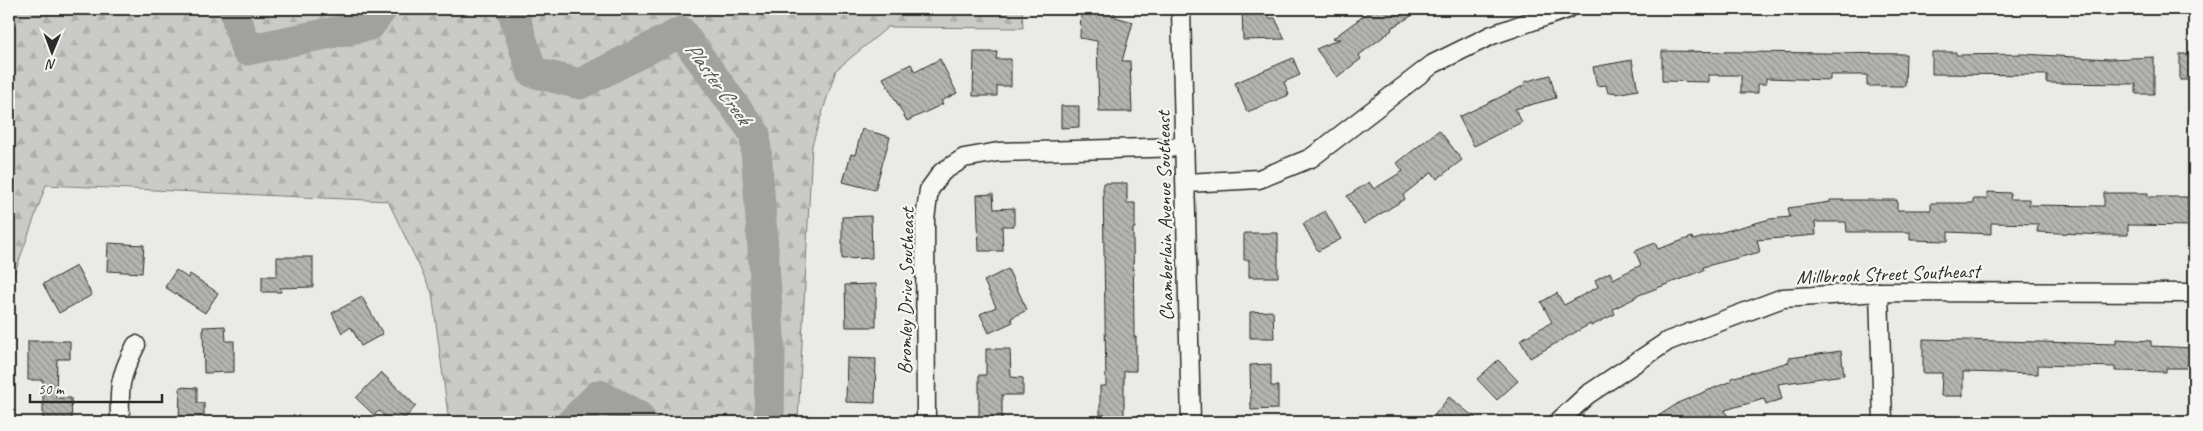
<svg xmlns="http://www.w3.org/2000/svg" width="2203" height="431" viewBox="0 0 2203 431" font-family="Caveat,sans-serif">
<style>
.forest{fill:url(#forest-firs);stroke:#7a7a79}
.lines{fill:none;stroke-linecap:round;stroke-linejoin:round}
.river{stroke:#a1a19e;stroke-width:31}
.building{fill:url(#building-back-hatch);stroke:#2b2b2b}
.street-casing{stroke:#2b2b2b;stroke-width:21}
.street{stroke:#f6f6f2;stroke-width:18}
.labels{text-anchor:middle;dominant-baseline:central;stroke-width:4.5;stroke-linejoin:round;paint-order:stroke}
.street-label{font-size:20px;fill:#2b2b2b;stroke:#f6f6f2}
.water-label{font-size:21px;font-style:italic;fill:#545453;stroke:#f6f6f2}
</style>
<defs>
<pattern id="forest-firs" width="22" height="20" patternUnits="userSpaceOnUse" patternTransform="scale(1.25)"><rect width="22" height="20" fill="#cacac7"/><path d="M5 1l3.5 6h-7zM16 11l3.5 6h-7z" fill="#aeaeab"/></pattern>
<pattern id="building-back-hatch" width="6" height="6" patternUnits="userSpaceOnUse" patternTransform="scale(1.25)"><rect width="6" height="6" fill="#b4b4b1"/><path d="M-1 5l2 2M0 0l6 6M5-1l2 2" fill="none" stroke="#939390"/></pattern>
</defs>
<rect width="100%" height="100%" fill="#eaeae6"/>
<filter id="ink" filterUnits="userSpaceOnUse"><feTurbulence type="fractalNoise" baseFrequency=".02" numOctaves="2"/><feDisplacementMap in="SourceGraphic" scale="10" xChannelSelector="R" yChannelSelector="G"/><feConvolveMatrix kernelMatrix="1 2 1 2 8 2 1 2 1" color-interpolation-filters="sRGB"/></filter>
<g filter="url(#ink)">
<path class="forest" d="M9 9H1022L1023 28 888 27 836 70 812 145 798 422H449L432 293 388 201 46 185 9 289Z"/>
<g class="lines">
<g class="river">
<path d="M234 9 246 50 370 25 382 9"/>
<path d="M512 9 532 72 580 84 681 32 755 134 770 350 769 422"/>
<path d="M572 422 599 395 638 416 642 422"/>
</g>
</g>
<g class="building">
<path d="M1081 9H1113L1115 17 1133 22 1122 61H1130L1132 112H1099L1097 41 1080 38Z"/>
<path d="M1242 9H1268V18H1275L1285 39 1243 40Z"/>
<path d="M1373 9H1423L1391 28 1392 30 1359 55 1361 59 1337 77 1316 49 1340 39H1332Z"/>
<path d="M1662 51 1906 54 1905 86H1867V75H1830V80L1766 78V84H1758V93H1741V75H1709V82L1662 81Z"/>
<path d="M974 52H997L996 59H1011V86H997V96H973Z"/>
<path d="M1932 52H1956V55L2023 54 2109 59 2154 57V94H2136V84L2047 83V75L1932 74Z"/>
<rect x="2180" y="54" width="14" height="26"/>
<path d="M1293 58 1300 75 1284 82 1289 95 1247 112 1235 83Z"/>
<path d="M940 59 957 93 941 101 943 104 907 121 883 78 911 64 915 72Z"/>
<path d="M1632 60 1638 90 1616 94 1615 92 1608 93 1606 85 1597 86 1593 67Z"/>
<path d="M1550 75 1556 98 1515 109 1522 122 1474 146 1459 117 1525 85 1524 82Z"/>
<path d="M1061 106H1079V127L1061 128Z"/>
<path d="M862 129 890 137 875 190 843 182 851 154 855 155Z"/>
<path d="M1439 130 1462 160 1437 179 1432 172 1403 195 1405 199 1364 224 1347 196 1369 182 1374 189 1403 171 1397 163Z"/>
<path d="M1103 183H1127V203H1135V228H1133L1134 337H1136V371H1124V422H1106V415H1100V386H1106Z"/>
<path d="M1987 192 2011 193 2010 199H2029V205L2104 206V193H2148V197H2188V205H2194V226L2128 225V235H2104L2037 232 2038 224 1991 223V234L1948 232V241L1910 240V232H1847L1846 222H1815L1816 235 1757 240 1760 252 1703 267 1704 270 1634 297 1635 298 1613 309 1615 314 1591 326 1590 324 1530 358 1520 340 1552 322 1541 302 1557 293 1564 305 1598 287 1595 280 1610 272 1613 279 1641 265 1635 251 1655 243 1658 249 1692 237 1693 240 1770 219 1790 217 1788 208 1830 202V200H1897V210H1931V203H1973V199H1987Z"/>
<path d="M993 194 994 209 1014 208V226H1002L1003 251H979L977 195Z"/>
<path d="M1325 211 1341 239 1318 251 1303 224Z"/>
<path d="M871 216 872 258 842 259V217Z"/>
<path d="M1244 233H1278V277H1249V260H1244Z"/>
<path d="M108 243 144 245 142 273 107 271Z"/>
<path d="M277 257H313V287L280 288 281 292H262V276H277Z"/>
<path d="M76 266 92 295 59 313 43 284Z"/>
<path d="M1008 269 1027 310 1011 318 1013 322 989 333 980 314 996 307 984 281Z"/>
<path d="M176 270 188 278 190 274 218 293 205 313 165 287Z"/>
<path d="M876 284V327H846L845 285Z"/>
<path d="M362 297 383 334 361 346 351 327 342 333 332 313Z"/>
<path d="M1273 311 1274 338H1250V312Z"/>
<path d="M225 326 226 341H234V372L204 373 203 327Z"/>
<path d="M1923 339 2116 344V339L2151 341V346L2194 348V368H2166V372L2115 371V367L2038 365V374L1963 372V396H1941L1942 373H1923Z"/>
<path d="M28 341H70V359H57L56 398H71L72 422H43V380H28Z"/>
<path d="M986 349H1010L1011 377 1023 378V395H1002V422H979V375H986Z"/>
<path d="M1841 351 1844 375 1778 384 1782 399 1766 404 1764 399 1725 410 1730 422H1649L1680 402 1731 381V378L1789 362V358Z"/>
<path d="M847 358 876 359 875 403 846 402Z"/>
<path d="M1498 360 1518 381 1497 400 1477 379Z"/>
<path d="M1271 364V386H1278V409L1251 410 1250 365Z"/>
<path d="M381 372 416 406 401 422H391L379 411 374 415 356 398Z"/>
<path d="M180 387 197 388V403H204V422H179Z"/>
<path d="M1449 397 1480 422H1429Z"/>
</g>
<g class="lines">
<defs>
<g id="street">
<path d="M1181 9 1191 422"/>
<path d="M1186 183 1259 179 1311 158 1433 64 1492 35 1567 9"/>
<path d="M1879 292 1883 422"/>
<path d="M120 422C119 386 119 378 136 345"/>
<path d="M926 422 925 219 929 190 942 172 964 158 998 152 1185 147"/>
<path d="M1558 422 1587 395 1668 341 1783 298 1879 292 2194 293"/>
</g>
</defs>
<use href="#street" class="street-casing"/>
<use href="#street" class="street"/>
</g>
</g>
<g class="labels">
<g class="street-label">
<text transform="translate(1165 216) rotate(-91)">Chamberlain Avenue Southeast</text>
<text transform="translate(1888 274) rotate(-2)">Millbrook Street Southeast</text>
<text transform="translate(906 291) rotate(-89)">Bromley Drive Southeast</text>
</g>
<g class="water-label">
<text transform="translate(718 83) rotate(54)">Plaster Creek</text>
</g>
</g>
<rect width="2203" height="431" fill="none" stroke="#f6f6f2" stroke-width="30"/>
<rect x="15" y="15" width="2173" height="401" fill="none" stroke="#2b2b2b" stroke-width="2" filter="url(#ink)"/>
<g transform="translate(52 52) rotate(181)" stroke="#f6f6f2" stroke-width="4" paint-order="stroke">
<path d="M0-4L9 19L0 12L-9 19Z" fill="#2b2b2b"/>
<text y="-8" font-size="14" font-weight="bold" text-anchor="middle" fill="#2b2b2b">N</text>
</g>
<path d="M30 394v8h132v-8" fill="none" stroke="#2b2b2b" stroke-width="2.5"/>
<text x="38" y="394" font-size="15" fill="#2b2b2b" stroke="#f6f6f2" stroke-width="4" paint-order="stroke">50 m</text>
</svg>
